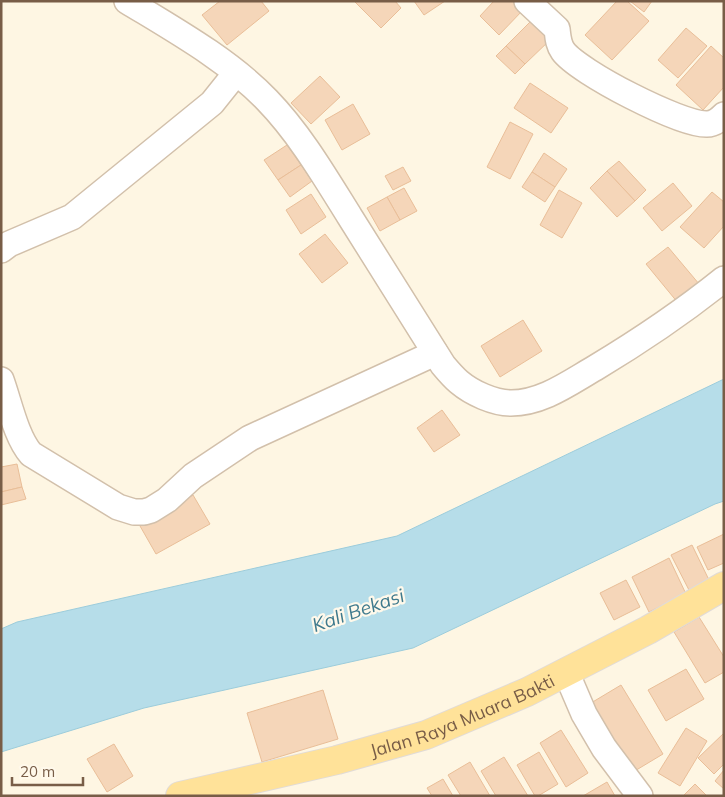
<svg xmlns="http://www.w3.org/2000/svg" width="725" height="797" viewBox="0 0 725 797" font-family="Mulish,sans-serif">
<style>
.water{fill:#b6dde9;stroke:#9cccdb}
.building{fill:#f5d6b9;stroke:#e9be98}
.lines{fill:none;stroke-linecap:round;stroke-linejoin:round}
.minor-casing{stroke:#d2c0ab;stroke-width:28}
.major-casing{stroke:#e1dbd7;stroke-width:30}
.minor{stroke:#fff;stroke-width:25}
.major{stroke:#ffe299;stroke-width:28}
.labels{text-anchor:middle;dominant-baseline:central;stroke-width:4.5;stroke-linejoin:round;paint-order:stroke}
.street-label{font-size:18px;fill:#785d47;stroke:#fff9eb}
.water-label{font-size:19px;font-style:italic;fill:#3f7a8d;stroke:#fff9eb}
</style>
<rect width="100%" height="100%" fill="#fef6e3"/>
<path class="water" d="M724 379V501L715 504 413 648 144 708 1 752V629L17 622 397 536Z"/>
<g class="building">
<path d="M220 1H261L269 11 227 45 202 15Z"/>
<path d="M354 1H395L401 8 381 28Z"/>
<path d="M414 1H445L424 15Z"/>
<path d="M494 1H514L523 10 499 35 480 16Z"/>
<path d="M617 1H627L649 21 612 60 585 35Z"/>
<path d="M630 1H652L644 12Z"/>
<path d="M532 20 551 39 525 64 506 46Z"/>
<path d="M686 28 707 46 678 78 658 60Z"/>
<path d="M506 46 525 64 515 74 496 56Z"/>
<path d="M711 46 724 58V87L703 110 676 85Z"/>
<path d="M320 76 340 97 311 124 291 103Z"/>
<path d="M530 83 568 108 551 133 514 108Z"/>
<path d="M353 104 370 134 342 150 325 120Z"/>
<path d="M510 122 533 134 510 179 487 167Z"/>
<path d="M287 145 301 165 278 180 264 160Z"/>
<path d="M544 153 567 169 555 187 532 172Z"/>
<path d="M619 161 646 190 635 201 607 171Z"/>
<path d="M301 165 312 181 290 197 278 180Z"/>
<path d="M403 167 411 181 393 190 385 176Z"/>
<path d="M607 171 635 201 617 217 590 188Z"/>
<path d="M532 172 555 187 545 202 522 187Z"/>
<path d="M673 183 692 206 662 231 643 208Z"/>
<path d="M404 188 417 211 400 220 387 197Z"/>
<path d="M559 190 582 203 562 238 540 225Z"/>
<path d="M712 192 724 202V226L704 248 680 227Z"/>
<path d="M311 194 326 217 301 234 286 210Z"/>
<path d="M387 197 400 220 380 231 367 208Z"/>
<path d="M325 234 348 263 322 283 299 254Z"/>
<path d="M668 247 705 291 683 309 646 264Z"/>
<path d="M523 320 542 351 500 377 481 346Z"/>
<path d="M442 410 460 435 434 452 417 428Z"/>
<path d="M17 464 22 487 1 492V467Z"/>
<path d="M22 487 26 499 1 505V492Z"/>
<path d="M193 495 210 524 156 554 140 526Z"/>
<path d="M724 534V563L708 570 697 547Z"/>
<path d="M692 545 710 582 690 592 671 555Z"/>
<path d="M669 558 686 594 649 612 632 577Z"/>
<path d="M626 580 640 607 614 620 600 593Z"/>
<path d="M699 617 724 657V672L705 683 674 632Z"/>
<path d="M686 669 704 699 666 721 648 690Z"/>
<path d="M621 685 663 754 633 772 591 703Z"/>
<path d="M323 690 338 739 262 762 247 713Z"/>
<path d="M686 728 707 741 680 786 658 773Z"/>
<path d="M561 730 588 773 566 787 540 743Z"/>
<path d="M724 733V764L714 774 698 758Z"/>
<path d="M114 744 133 776 107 792 87 759Z"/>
<path d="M539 752 558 784 538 796H535L517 765Z"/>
<path d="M504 757 528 796H496L481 771Z"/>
<path d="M470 762 490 796H461L448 775Z"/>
<path d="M724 770V789L715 781Z"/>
<path d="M443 779 453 796H432L427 788Z"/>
<path d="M607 782 615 796H583Z"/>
<path d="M695 784 707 796H683Z"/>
</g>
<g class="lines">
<defs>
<g id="minor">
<path d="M127 1C173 29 230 61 267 100 300 134 325 177 350 217 381 267 412 316 443 365 448 371 453 377 459 382 472 393 494 403 511 403 542 403 569 383 595 368 640 341 683 312 724 279"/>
<path d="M527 1 557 29C558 37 558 44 563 51 578 72 681 125 707 124 714 124 719 120 724 115"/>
<path d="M1 250 9 244 72 217 212 103 236 73"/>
<path d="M1 380C9 402 16 437 31 454L118 507 134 512H144L151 510 167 500 193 476 250 438 435 353"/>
<path d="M566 672 584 714 604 748 640 796"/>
</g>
<g id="major">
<path id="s1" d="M180 796 337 760 426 735 527 692 648 630 724 586"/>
</g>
</defs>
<use href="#minor" class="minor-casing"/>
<use href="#major" class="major-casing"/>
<use href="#minor" class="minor"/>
<use href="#major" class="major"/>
</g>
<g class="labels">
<g class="street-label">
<text stroke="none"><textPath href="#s1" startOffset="294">Jalan Raya Muara Bakti</textPath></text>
</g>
<g class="water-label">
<text transform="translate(358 610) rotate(-19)">Kali Bekasi</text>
</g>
</g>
<rect width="725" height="797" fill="none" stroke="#785d47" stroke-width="5"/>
<path d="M12 777v8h71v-8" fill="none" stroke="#785d47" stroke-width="2.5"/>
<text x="20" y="777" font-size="15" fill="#785d47" stroke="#fff9eb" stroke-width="4" paint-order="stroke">20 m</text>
</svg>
